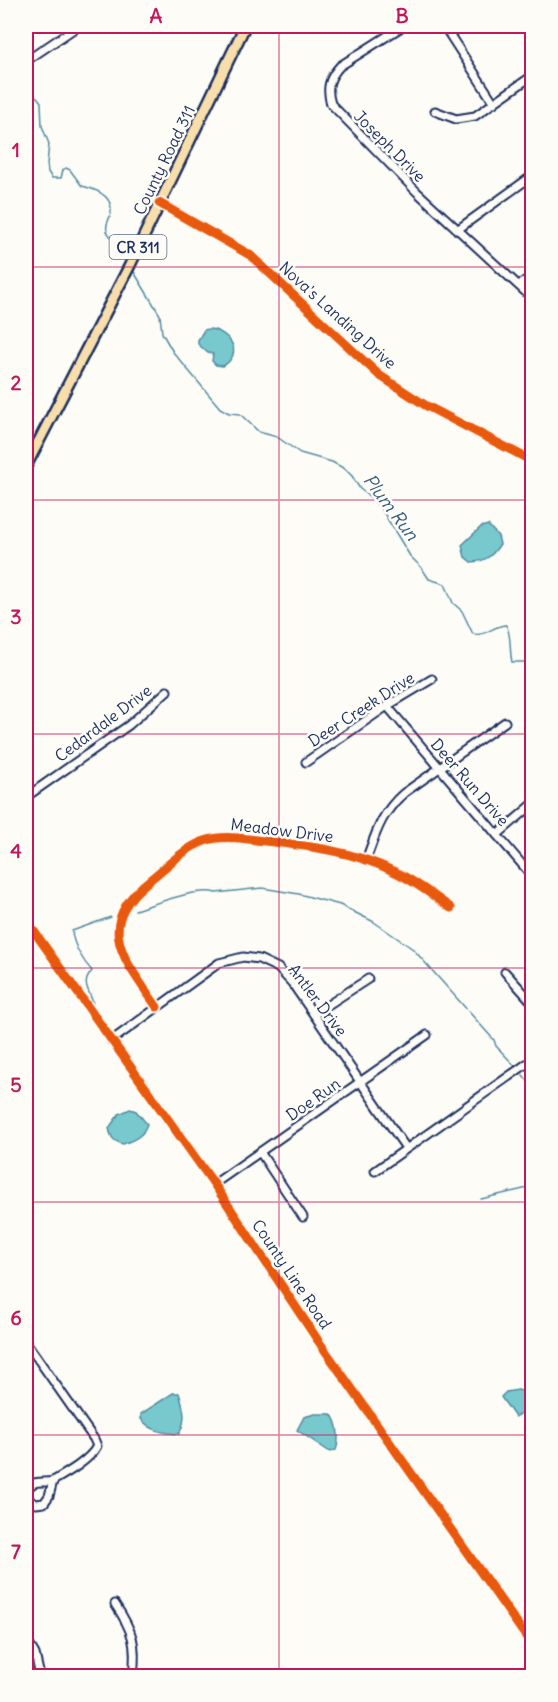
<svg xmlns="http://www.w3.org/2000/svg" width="558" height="1702" viewBox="0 0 558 1702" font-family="Delius,sans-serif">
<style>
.water{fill:#77c9cd;stroke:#528ba1;stroke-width:1.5}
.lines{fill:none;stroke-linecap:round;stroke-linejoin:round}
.stream{stroke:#528ba1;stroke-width:1.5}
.minor-casing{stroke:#1b2f5e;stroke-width:11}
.major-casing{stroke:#1b2f5e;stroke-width:14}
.minor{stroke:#fdfcf7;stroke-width:7}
.major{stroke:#f8deab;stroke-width:9}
.cycleway-casing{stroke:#fdfcf7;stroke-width:13}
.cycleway{stroke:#e8590c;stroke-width:9}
.grid{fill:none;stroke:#c2185b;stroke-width:1.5;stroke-opacity:0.55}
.labels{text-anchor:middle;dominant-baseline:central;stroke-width:5;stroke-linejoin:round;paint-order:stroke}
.shield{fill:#fdfcf7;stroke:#5f6c8c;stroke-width:1.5}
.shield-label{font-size:15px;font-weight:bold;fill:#1b2f5e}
.street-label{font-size:16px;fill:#1b2f5e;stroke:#fdfcf7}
.water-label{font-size:18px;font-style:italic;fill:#375d7f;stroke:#fdfcf7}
.neatline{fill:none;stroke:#c2185b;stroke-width:2}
.grid-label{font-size:20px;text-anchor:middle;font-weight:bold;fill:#c2185b}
</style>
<rect width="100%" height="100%" fill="#fdfcf7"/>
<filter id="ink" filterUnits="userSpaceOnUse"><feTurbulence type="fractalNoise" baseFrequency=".0167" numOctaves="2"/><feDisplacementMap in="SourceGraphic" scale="12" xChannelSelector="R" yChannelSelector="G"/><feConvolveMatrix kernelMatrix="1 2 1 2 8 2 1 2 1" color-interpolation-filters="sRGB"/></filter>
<g filter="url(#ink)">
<g class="water">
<path d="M209 329C229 331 245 353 223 366L216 365 212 361 213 354 208 353 198 344V340L204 330Z"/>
<path d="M488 525 498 536 500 544C492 556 485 562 471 562L465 557 462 545 481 527Z"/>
<path d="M130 1109 136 1111 147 1124C144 1136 134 1140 123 1144 113 1141 111 1138 109 1128L119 1114Z"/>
<path d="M518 1390 532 1394C530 1406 526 1412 515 1417L501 1397 506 1392Z"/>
<path d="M173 1393H179C184 1409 187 1420 179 1434 163 1433 151 1431 141 1419V1414Z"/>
<path d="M315 1414H331C338 1422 340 1439 336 1450L330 1452 297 1430 304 1417Z"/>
</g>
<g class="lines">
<g class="stream">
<path d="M26 88 28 93 37 97 41 102 42 126 49 144 47 164 48 172 52 178H61L63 170 66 168 70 170 82 186C95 189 113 195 111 212 110 220 105 223 107 231 110 238 115 240 120 246 122 249 124 255 126 259"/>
<path d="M134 272 160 315 162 333 173 352 220 408 229 413 240 414 259 432 277 437 300 453 332 462 345 469 352 476 360 489 374 500 382 510 410 556 421 567 429 579 445 584 453 603 462 611 473 634C485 637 494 625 506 625 512 636 509 649 512 662H526L529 674 532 675"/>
<path d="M135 910C156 904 196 887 216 893L262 888 299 894 340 905 374 922 413 949 494 1040 496 1046 515 1066"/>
<path d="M93 1004C90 989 80 985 92 971 83 961 73 945 72 931L111 917"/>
<path d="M523 1075 532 1086"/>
<path d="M481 1199 532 1187"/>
</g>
<defs>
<g id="minor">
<path d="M403 26 340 66C329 78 326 88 331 104L417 192 532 298"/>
<path d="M444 26 494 103"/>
<path d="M26 61 78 26"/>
<path d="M435 111 456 119 475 116 532 76"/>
<path d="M159 203 250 255 379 375 425 405 532 461"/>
<path d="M457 230 532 176"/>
<path d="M519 285 532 276"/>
<path d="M387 706 532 876"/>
<path d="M306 762 387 706 432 679"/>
<path d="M26 797 129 725 167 691"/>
<path d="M497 835 532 805"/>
<path d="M366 860C376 833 381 813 404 793L505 722"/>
<path d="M26 920 214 1184 317 1339 532 1645"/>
<path d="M505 972 532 1002"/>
<path d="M157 1007C124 959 92 925 151 879 166 867 184 849 202 842 222 834 245 839 265 841 309 846 353 851 393 871 414 880 432 895 451 908"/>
<path d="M314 1014 368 979"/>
<path d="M111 1041 219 963 243 957 259 959 278 968 292 983 406 1148"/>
<path d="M260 1152 303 1217"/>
<path d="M375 1171 532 1060"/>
<path d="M214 1184 427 1035"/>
<path d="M26 1342 94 1439 97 1446C90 1460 67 1473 53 1481"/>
<path d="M53 1481 49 1496 44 1503 36 1504 29 1500 27 1492C31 1478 42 1484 53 1481Z"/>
<path d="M115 1604C133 1631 137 1644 133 1676"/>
<path d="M26 1639 35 1654 40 1676"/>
<path d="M133 1674 153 1676"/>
</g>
<path id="major" d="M26 466 130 265 245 26"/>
</defs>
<use href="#minor" class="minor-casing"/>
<use href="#major" class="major-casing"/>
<use href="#minor" class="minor"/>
<use href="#major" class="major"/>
<defs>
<g id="cycleway">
<path d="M159 203 250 255 379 375 425 405 532 461"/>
<path d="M26 920 214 1184 317 1339 532 1645"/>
<path d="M157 1007C124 959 92 925 151 879 166 867 184 849 202 842 222 834 245 839 265 841 309 846 353 851 393 871 414 880 432 895 451 908"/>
</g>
</defs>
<use href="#cycleway" class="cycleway-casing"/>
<use href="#cycleway" class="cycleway"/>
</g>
</g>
<path class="grid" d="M279 26V1676M26 267H532M26 500H532M26 734H532M26 968H532M26 1202H532M26 1435H532"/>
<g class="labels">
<rect class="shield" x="109.5" y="235" width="57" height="24" rx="4.5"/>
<g class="shield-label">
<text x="138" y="247">CR 311</text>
</g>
<g class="street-label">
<text transform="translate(390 146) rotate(45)">Joseph Drive</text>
<text transform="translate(164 160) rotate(-64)">County Road 311</text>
<text transform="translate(338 315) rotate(42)">Nova's Landing Drive</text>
<text transform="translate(361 709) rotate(-33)">Deer Creek Drive</text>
<text transform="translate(103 723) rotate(-37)">Cedardale Drive</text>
<text transform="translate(470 782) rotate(49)">Deer Run Drive</text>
<text transform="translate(282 830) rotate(7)">Meadow Drive</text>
<text transform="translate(318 1000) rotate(53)">Antler Drive</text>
<text transform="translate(313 1099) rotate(-35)">Doe Run</text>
<text transform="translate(292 1274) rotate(56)">County Line Road</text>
</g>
<g class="water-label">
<text transform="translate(391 507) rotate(53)">Plum Run</text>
</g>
</g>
<rect width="558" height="1702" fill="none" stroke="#fdfcf7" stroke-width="66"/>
<rect x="33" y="33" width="492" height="1636" class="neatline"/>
<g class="grid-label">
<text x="156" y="23">A</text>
<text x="402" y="23">B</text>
<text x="16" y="157">1</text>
<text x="16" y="390">2</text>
<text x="16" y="624">3</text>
<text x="16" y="858">4</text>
<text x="16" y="1092">5</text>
<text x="16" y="1325">6</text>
<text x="16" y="1559">7</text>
</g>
</svg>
